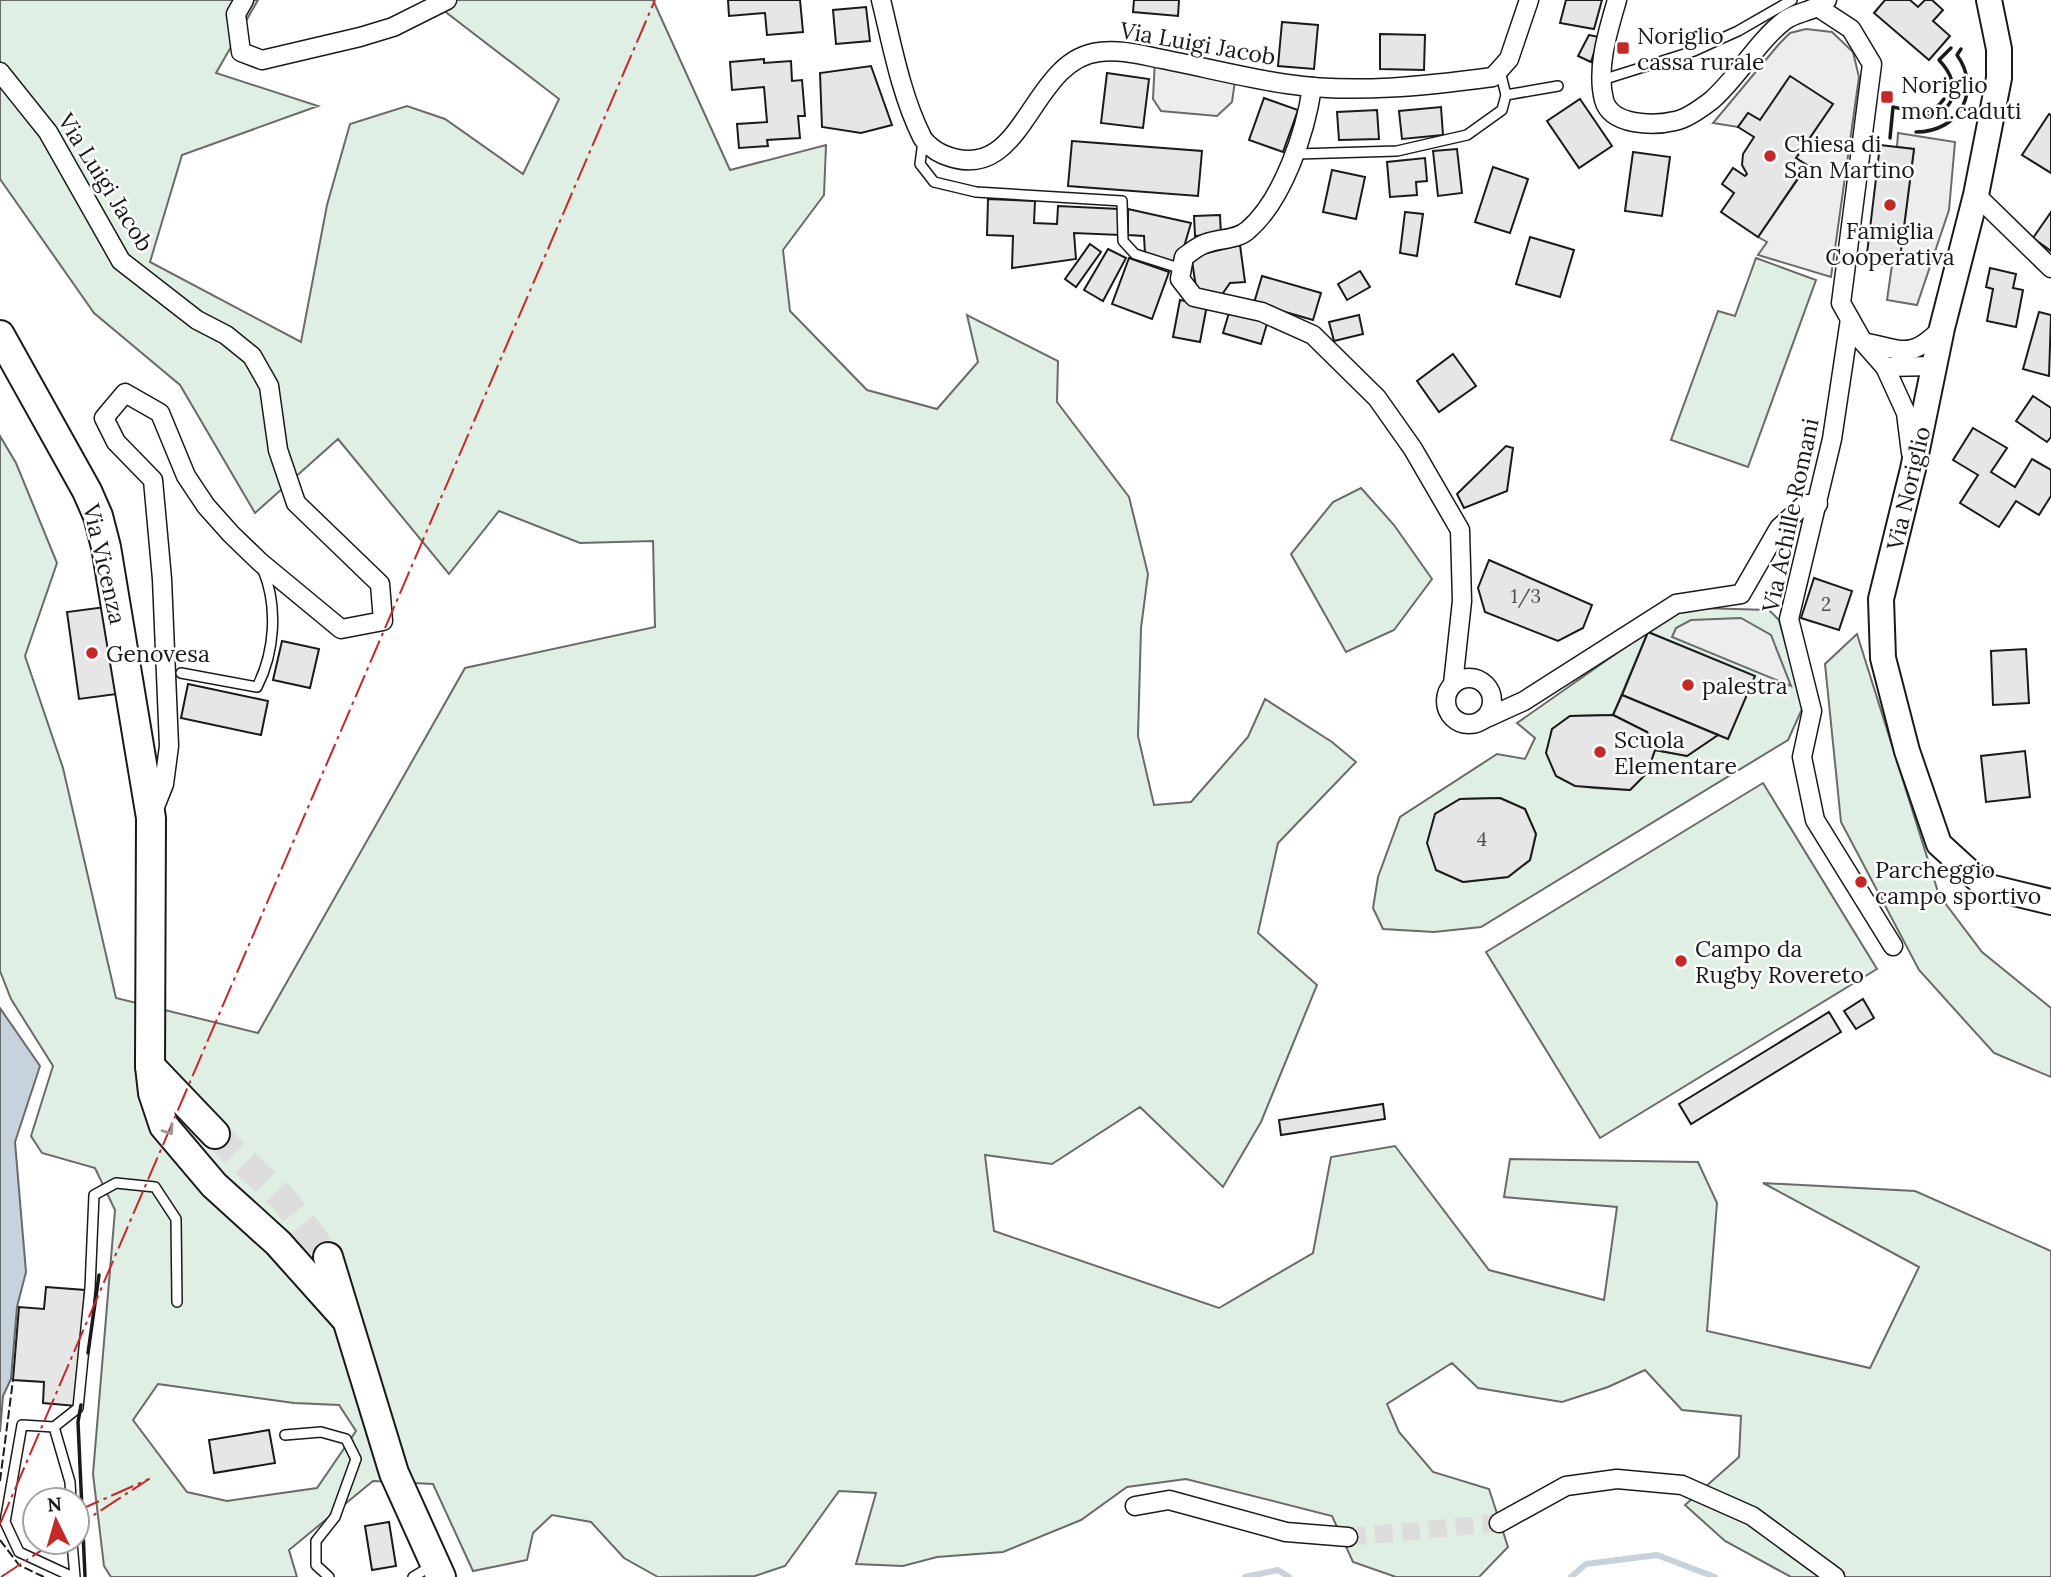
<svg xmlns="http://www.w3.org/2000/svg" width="2051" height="1577" viewBox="0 0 2051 1577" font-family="Lora,serif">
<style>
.green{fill:#e0efe3;stroke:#6a6a6a;stroke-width:2;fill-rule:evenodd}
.parking{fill:#ededed;stroke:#6a6a6a;stroke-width:2}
.water{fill:#c6d2dc;stroke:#6a6a6a;stroke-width:2}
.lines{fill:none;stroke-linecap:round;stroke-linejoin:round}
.stream{stroke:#c6d2dc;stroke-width:6}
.building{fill:#e6e6e6;stroke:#1a1a1a;stroke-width:2}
.street-tunnel{stroke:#ddd;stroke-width:18;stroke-dasharray:18 9;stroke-linecap:butt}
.primary-tunnel{stroke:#ddd;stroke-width:28;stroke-dasharray:28 14;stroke-linecap:butt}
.lane-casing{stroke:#1a1a1a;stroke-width:12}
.street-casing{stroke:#1a1a1a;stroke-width:21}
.secondary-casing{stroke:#1a1a1a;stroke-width:28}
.primary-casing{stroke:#1a1a1a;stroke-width:32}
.lane{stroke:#fff;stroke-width:9}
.street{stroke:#fff;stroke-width:18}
.secondary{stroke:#fff;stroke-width:24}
.primary{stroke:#fff;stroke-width:28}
.fence{stroke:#1a1a1a;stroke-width:2;stroke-dasharray:9 3.5;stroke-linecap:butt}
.wall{stroke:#1a1a1a;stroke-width:3.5}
.power{stroke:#c62828;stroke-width:2;stroke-dasharray:24 5 3.5 5;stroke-linecap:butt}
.oneway{stroke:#989898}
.poi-dot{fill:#c62828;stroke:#fff;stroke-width:2.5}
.labels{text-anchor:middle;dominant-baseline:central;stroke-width:5;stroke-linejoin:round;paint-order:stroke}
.number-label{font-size:19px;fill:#4d4d4d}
.poi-label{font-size:23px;fill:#1a1a1a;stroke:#fff;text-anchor:start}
.street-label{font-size:23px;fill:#1a1a1a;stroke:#fff}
</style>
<rect width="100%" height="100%" fill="#fff"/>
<g class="green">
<path d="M0 0H258L216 73 318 106 182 155 150 262 301 342 327 205 350 124 407 106 445 119 523 174 559 99 430 0H653L730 170 826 145 824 195 783 250 790 311 867 390 937 409 978 362 967 315 1058 361 1057 402 1129 497 1148 574 1141 628 1138 736 1154 805 1191 802 1248 737 1265 699 1332 742 1356 762 1278 843 1258 933 1317 985 1261 1122 1223 1187 1140 1107 1052 1164 985 1155 994 1231 1219 1308 1313 1253 1331 1157 1395 1146 1489 1270 1604 1300 1617 1207 1504 1197 1510 1159 1698 1162 1717 1203 1707 1331 1870 1368 1919 1267 1763 1183 1915 1191 2051 1251V1577H1791L1725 1541 1685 1505 1739 1457 1741 1416 1682 1410 1645 1370 1608 1387 1562 1402 1478 1388 1452 1363 1387 1404 1399 1432 1433 1472 1489 1489 1508 1547 1479 1577H1396L1353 1562 1332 1516 1186 1479 1127 1487 1081 1520 1003 1552 937 1557 903 1566 856 1564 876 1493 839 1491 785 1566 755 1576 658 1577 624 1558 591 1522 552 1515 533 1533 527 1560 473 1571 433 1484 373 1481 289 1550 297 1577H111L104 1566 93 1474 115 1210 95 1168 42 1153 31 1136 53 1066 11 999 0 971V436L16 463 57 563 25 656 63 768 116 998 258 1033 465 668 655 627 653 541 580 543 499 511 449 574 338 439 255 513 180 385 94 313 0 179ZM158 1384 294 1403 339 1405 356 1431 317 1488 227 1501 187 1492 133 1420Z"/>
<path d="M1756 258 1816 280 1748 467 1671 440 1718 311 1735 316Z"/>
<path d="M1361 488 1394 525 1432 579 1394 630 1346 652 1291 554 1333 502Z"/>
<path d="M1701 608 1769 610 1779 620 1803 707 1788 740 1481 927 1434 932 1383 929 1373 908 1378 877 1400 817 1497 754 1525 759 1535 738 1517 723 1677 611ZM1648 632 1754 676 1728 739 1718 735 1687 756 1655 750 1647 773 1630 790C1584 787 1537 792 1552 729L1570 716 1613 715ZM1500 798 1525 809 1536 834 1530 860 1508 877 1463 882 1436 870 1435 814 1460 799Z"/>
<path d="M1857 634 1939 895 1982 952 2051 1008V1077L1994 1053 1919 970 1841 822 1825 664Z"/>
<path d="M1763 783 1877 969 1600 1138 1486 952Z"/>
</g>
<g class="parking">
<path d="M1806 29 1832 32 1853 52 1859 77 1831 277 1758 255 1767 242 1758 237 1807 166 1796 158 1832 105 1760 120 1748 113 1738 127 1713 123 1779 44 1790 33Z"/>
<path d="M1155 58 1236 74 1232 102 1217 116 1161 111 1153 99Z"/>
<path d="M1898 133 1955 142 1949 210 1917 305 1887 300 1892 265H1899L1914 149 1897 147Z"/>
<path d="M1741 618 1771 635 1791 686 1672 637 1676 628 1691 620Z"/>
</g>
<path class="water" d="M0 1008 40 1066 15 1142 26 1272 17 1307 11 1379 3 1396 0 1432Z"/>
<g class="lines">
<g class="stream">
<path d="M1245 1577 1278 1570 1289 1577"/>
<path d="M1571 1577 1586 1564 1657 1555 1715 1577"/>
</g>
</g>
<g class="building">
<path d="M728 0H800L803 32 767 35 765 13 729 16Z"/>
<path d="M1134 0H1179L1178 16 1133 12Z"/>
<path d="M1566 0H1602L1594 29 1560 23Z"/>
<path d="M1885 0H1910L1918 7 1925 0H1932L1943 10 1933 21 1950 36 1929 60 1874 13Z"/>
<path d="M866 7 870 41 836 44 833 10Z"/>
<path d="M1282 22 1318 25 1314 69 1278 66Z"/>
<path d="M1380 34 1425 35 1424 70 1380 69Z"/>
<path d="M1589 35 1599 37 1591 62 1578 56Z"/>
<path d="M764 59V63L791 61 792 81 802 80 805 116H798L800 138 767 140 768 146 739 148 737 124 767 122 764 87 732 90 730 62Z"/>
<path d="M871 66 892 125 861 133 822 127 820 73Z"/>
<path d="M1107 73 1149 79 1143 128 1101 123Z"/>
<path d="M1790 76 1833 104 1796 158 1807 165 1758 237 1721 212 1734 193 1722 184 1733 168 1745 176 1747 174 1742 165 1743 154 1754 137 1738 127 1748 113 1760 120Z"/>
<path d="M1264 98 1298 110 1283 152 1249 140Z"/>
<path d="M1580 99 1612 146 1579 168 1547 121Z"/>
<path d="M1441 107 1443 135 1402 139 1399 111Z"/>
<path d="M1377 110 1379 139 1339 140 1337 112Z"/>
<path d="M2049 114 2051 115V173L2022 155Z"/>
<path d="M1072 141 1202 151 1198 196 1068 186Z"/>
<path d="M1880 145 1914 149 1899 266 1866 262Z"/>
<path d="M1457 149 1462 193 1438 196 1433 151Z"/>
<path d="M1633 152 1670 157 1662 216 1625 211Z"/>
<path d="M1425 158 1427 181 1416 182 1417 195 1390 197 1387 162Z"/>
<path d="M1493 167 1528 179 1510 233 1475 222Z"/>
<path d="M1332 170 1365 177 1356 219 1323 212Z"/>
<path d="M988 199 1035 201 1034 223 1057 224 1058 206 1119 209 1120 235 1074 233 1076 259 1012 268 1013 236 987 235Z"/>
<path d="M1128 209 1191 223 1179 264 1145 254 1144 236 1128 235Z"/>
<path d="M1405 212 1423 214 1417 256 1400 253Z"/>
<path d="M2051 212V251L2033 238Z"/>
<path d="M1220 215 1221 235 1195 236 1194 216Z"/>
<path d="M1530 237 1574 250 1560 297 1516 284Z"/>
<path d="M1090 244 1101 252 1076 287 1065 279Z"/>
<path d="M1240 245 1245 282 1230 283 1221 296 1197 294 1192 261 1203 254Z"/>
<path d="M1108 249 1126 258 1103 301 1084 290Z"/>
<path d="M1129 258 1169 272 1152 319 1112 304Z"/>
<path d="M1990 268 2016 274 2013 288 2023 290 2016 327 1987 321 1993 289 1986 287Z"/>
<path d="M1360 271 1370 287 1347 300 1338 284Z"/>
<path d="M1262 276 1321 293 1313 320 1254 303Z"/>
<path d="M1180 300 1207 305 1200 342 1173 337Z"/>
<path d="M1231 306 1269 317 1261 344 1223 333Z"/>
<path d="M2039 312 2051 315 2049 376 2023 369Z"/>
<path d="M1359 315 1363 334 1334 341 1329 322Z"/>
<path d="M1453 354 1476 386 1439 412 1417 381Z"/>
<path d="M2033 396 2051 408V437L2047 442 2016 421Z"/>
<path d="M1973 428 2007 448 1991 472 2015 487 2032 459 2051 470V496L2039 515 2016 501 1999 527 1960 503 1978 475 1953 460Z"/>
<path d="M1506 446 1513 448 1507 491 1464 508 1457 494Z"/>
<path d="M1489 560 1592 605 1583 628 1558 641 1485 612 1478 588Z"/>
<path d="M1814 578 1852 591 1839 630 1801 618Z"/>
<path d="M105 607 117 694 79 699 67 612Z"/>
<path d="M1648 632 1755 676 1728 739 1622 695Z"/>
<path d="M282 641 319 649 310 688 273 680Z"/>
<path d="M2026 649 2029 703 1993 705 1991 651Z"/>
<path d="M188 684 268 701 261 735 181 718Z"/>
<path d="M1622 695 1718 735 1687 756 1655 750 1647 732 1613 715Z"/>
<path d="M1613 715 1647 732 1655 750 1647 773 1630 790 1575 786 1556 776 1546 753 1552 729 1570 716Z"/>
<path d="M2025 751 2030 797 1986 802 1981 756Z"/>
<path d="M1500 798 1525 809 1536 834 1530 860 1508 877 1463 882 1436 870 1427 843 1435 814 1460 799Z"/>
<path d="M1863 999 1874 1018 1856 1029 1844 1011Z"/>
<path d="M1829 1012 1841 1032 1691 1124 1679 1104Z"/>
<path d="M1383 1104 1385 1119 1281 1135 1279 1120Z"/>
<path d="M46 1287 85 1290 76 1406 43 1403 44 1382 13 1380 19 1307 44 1309Z"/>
<path d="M269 1430 275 1463 214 1473 209 1440Z"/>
<path d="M389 1522 396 1566 372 1570 365 1526Z"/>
</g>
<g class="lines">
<path class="street-tunnel" d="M1348 1537 1499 1523"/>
<path class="primary-tunnel" d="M215 1134 284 1200 328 1257"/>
<defs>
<g id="lane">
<path d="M1500 71 1506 95 1558 86"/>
<path d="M1602 80 1694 51 1738 31 1792 0"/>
<path d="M923 141 920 164 934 182 976 192 1122 201 1123 241 1135 254 1182 269"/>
<path d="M1297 154 1397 151 1467 135 1502 110 1506 95"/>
<path d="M181 673 257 687C275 652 278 606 263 570"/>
<path d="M54 1427 78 1408 90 1288 94 1195 116 1183 155 1187 176 1219 177 1302"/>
<path d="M285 1435 321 1432 346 1439 356 1459 335 1517 316 1541V1565L329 1577"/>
<path d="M71 1500 70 1482 54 1427 22 1425 5 1522 19 1552 73 1577"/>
<path d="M72 1542 75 1577"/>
<path d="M413 1577 431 1566"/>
</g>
<g id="street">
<path d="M244 0 236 14 241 52 262 60 360 37 393 27 447 0"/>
<path d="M881 0C892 45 901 95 922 137 925 143 935 151 942 154 1025 190 1028 60 1099 52 1121 49 1141 55 1162 59 1203 67 1245 78 1287 84 1354 94 1426 86 1493 77L1509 59 1529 0"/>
<path d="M1617 0C1608 31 1596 68 1604 100 1611 126 1654 126 1675 121 1686 119 1703 107 1712 100 1739 76 1756 43 1784 21 1797 11 1815 12 1827 0"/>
<path d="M1819 8 1851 29 1872 64 1841 303 1863 342 1885 367 1906 413 1911 453"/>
<path d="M0 72 48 132 121 261 197 320 226 335 252 356 269 386 278 450 296 503 380 584 383 621 341 629 260 562 231 534 206 506 186 476 160 413 125 393 104 418 116 442 153 480 162 579 169 746 164 784 152 814"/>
<path d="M1312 87C1306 131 1283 200 1248 230 1237 240 1221 238 1207 243 1199 245 1191 252 1184 257L1180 279 1194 297 1262 312 1313 335 1377 398 1413 449 1460 530 1462 601 1453 684"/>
<path d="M1976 195 2051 268"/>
<path d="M1850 319 1832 439 1789 619 1812 711 1802 757 1815 820 1893 946"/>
<path d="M1863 342C1903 350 1911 360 1942 328"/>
<path d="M1885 367 1934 366"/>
<circle cx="1469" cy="701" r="23"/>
<path d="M1482 720 1524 701 1676 604 1741 594 1779 528 1805 504H1818"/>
<path d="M1135 1506 1169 1500 1286 1532 1348 1537"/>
<path d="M1499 1523 1566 1486 1617 1479 1682 1485 1752 1516 1835 1577"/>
</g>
<path id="secondary" d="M1989 0 1999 49V78L1976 195 1942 328 1913 469 1881 599 1883 658 1907 751 1939 844 1985 886 2051 902"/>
<g id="primary">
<path d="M0 335 87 491 98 516 106 547 151 818 150 1066 153 1093 164 1126 214 1185 278 1243 346 1319"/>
<path d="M150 1066 215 1134"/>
<path d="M328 1257 394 1473 441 1577"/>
</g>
</defs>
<use href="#lane" class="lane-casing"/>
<use href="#street" class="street-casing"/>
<use href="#secondary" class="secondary-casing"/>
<use href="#primary" class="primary-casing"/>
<use href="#lane" class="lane"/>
<use href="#street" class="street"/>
<use href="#secondary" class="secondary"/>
<use href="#primary" class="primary"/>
<g class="fence">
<path d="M0 1481 13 1380"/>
<path d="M0 1540 19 1565 44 1577"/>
</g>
<g class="wall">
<path d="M1917 117C1956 117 1964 86 1939 60L1951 48"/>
<path d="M1916 132C1960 132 1982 90 1957 55L1961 49"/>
<path d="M1890 138 1893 107C1912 111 1932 117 1944 99"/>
<path d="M88 1353 99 1275"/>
<path d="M81 1405 78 1422 85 1576"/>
</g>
<g class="power">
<path d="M77 1511 149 1479 77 1526"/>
<path d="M27 1521 35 1520"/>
<path d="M0 1524 655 0"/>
<path d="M28 1529 35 1528"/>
<path d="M1 1577 54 1542"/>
</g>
</g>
<defs><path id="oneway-chevron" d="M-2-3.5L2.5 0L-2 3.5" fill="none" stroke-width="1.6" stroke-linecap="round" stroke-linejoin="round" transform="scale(1.75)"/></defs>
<use class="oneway" href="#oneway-chevron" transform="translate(169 1130) rotate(55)"/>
<g class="poi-dot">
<rect x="1616" y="41" width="14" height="14" rx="3.5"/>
<rect x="1880" y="90" width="14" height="14" rx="3.5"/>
<circle cx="1770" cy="156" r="7"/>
<circle cx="1890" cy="205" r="7"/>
<circle cx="92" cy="653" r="7"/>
<circle cx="1688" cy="685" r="7"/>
<circle cx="1600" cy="752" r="7"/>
<circle cx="1861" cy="882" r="7"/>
<circle cx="1681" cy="961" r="7"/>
</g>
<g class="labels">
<g class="number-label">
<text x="1526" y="596">1/3</text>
<text x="1826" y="604">2</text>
<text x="1482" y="839">4</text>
</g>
<g class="poi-label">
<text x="1637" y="35">Noriglio<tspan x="1637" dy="26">cassa rurale</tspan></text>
<text x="1901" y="84">Noriglio<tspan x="1901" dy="26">mon.caduti</tspan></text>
<text x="1784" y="143">Chiesa di<tspan x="1784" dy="26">San Martino</tspan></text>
<text x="1890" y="230" text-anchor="middle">Famiglia<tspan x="1890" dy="26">Cooperativa</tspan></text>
<text x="106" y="653">Genovesa</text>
<text x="1702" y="685">palestra</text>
<text x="1614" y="739">Scuola<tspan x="1614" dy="26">Elementare</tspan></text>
<text x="1875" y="869">Parcheggio<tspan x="1875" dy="26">campo sportivo</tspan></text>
<text x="1695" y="948">Campo da<tspan x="1695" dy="26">Rugby Rovereto</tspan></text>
</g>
<g class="street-label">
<text transform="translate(1198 43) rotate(10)">Via Luigi Jacob</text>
<text transform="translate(106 182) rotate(58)">Via Luigi Jacob</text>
<text transform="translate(1908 488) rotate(-77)">Via Noriglio</text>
<text transform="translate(1790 515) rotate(-78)">Via Achille Romani</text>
<text transform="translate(105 564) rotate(77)">Via Vicenza</text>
</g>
</g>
<g transform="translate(56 1521) rotate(355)"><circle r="33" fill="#ffffff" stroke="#a3a3a3" stroke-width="2"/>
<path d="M0-5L12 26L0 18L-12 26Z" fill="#c62828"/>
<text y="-10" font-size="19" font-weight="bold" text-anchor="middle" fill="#1a1a1a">N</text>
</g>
</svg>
